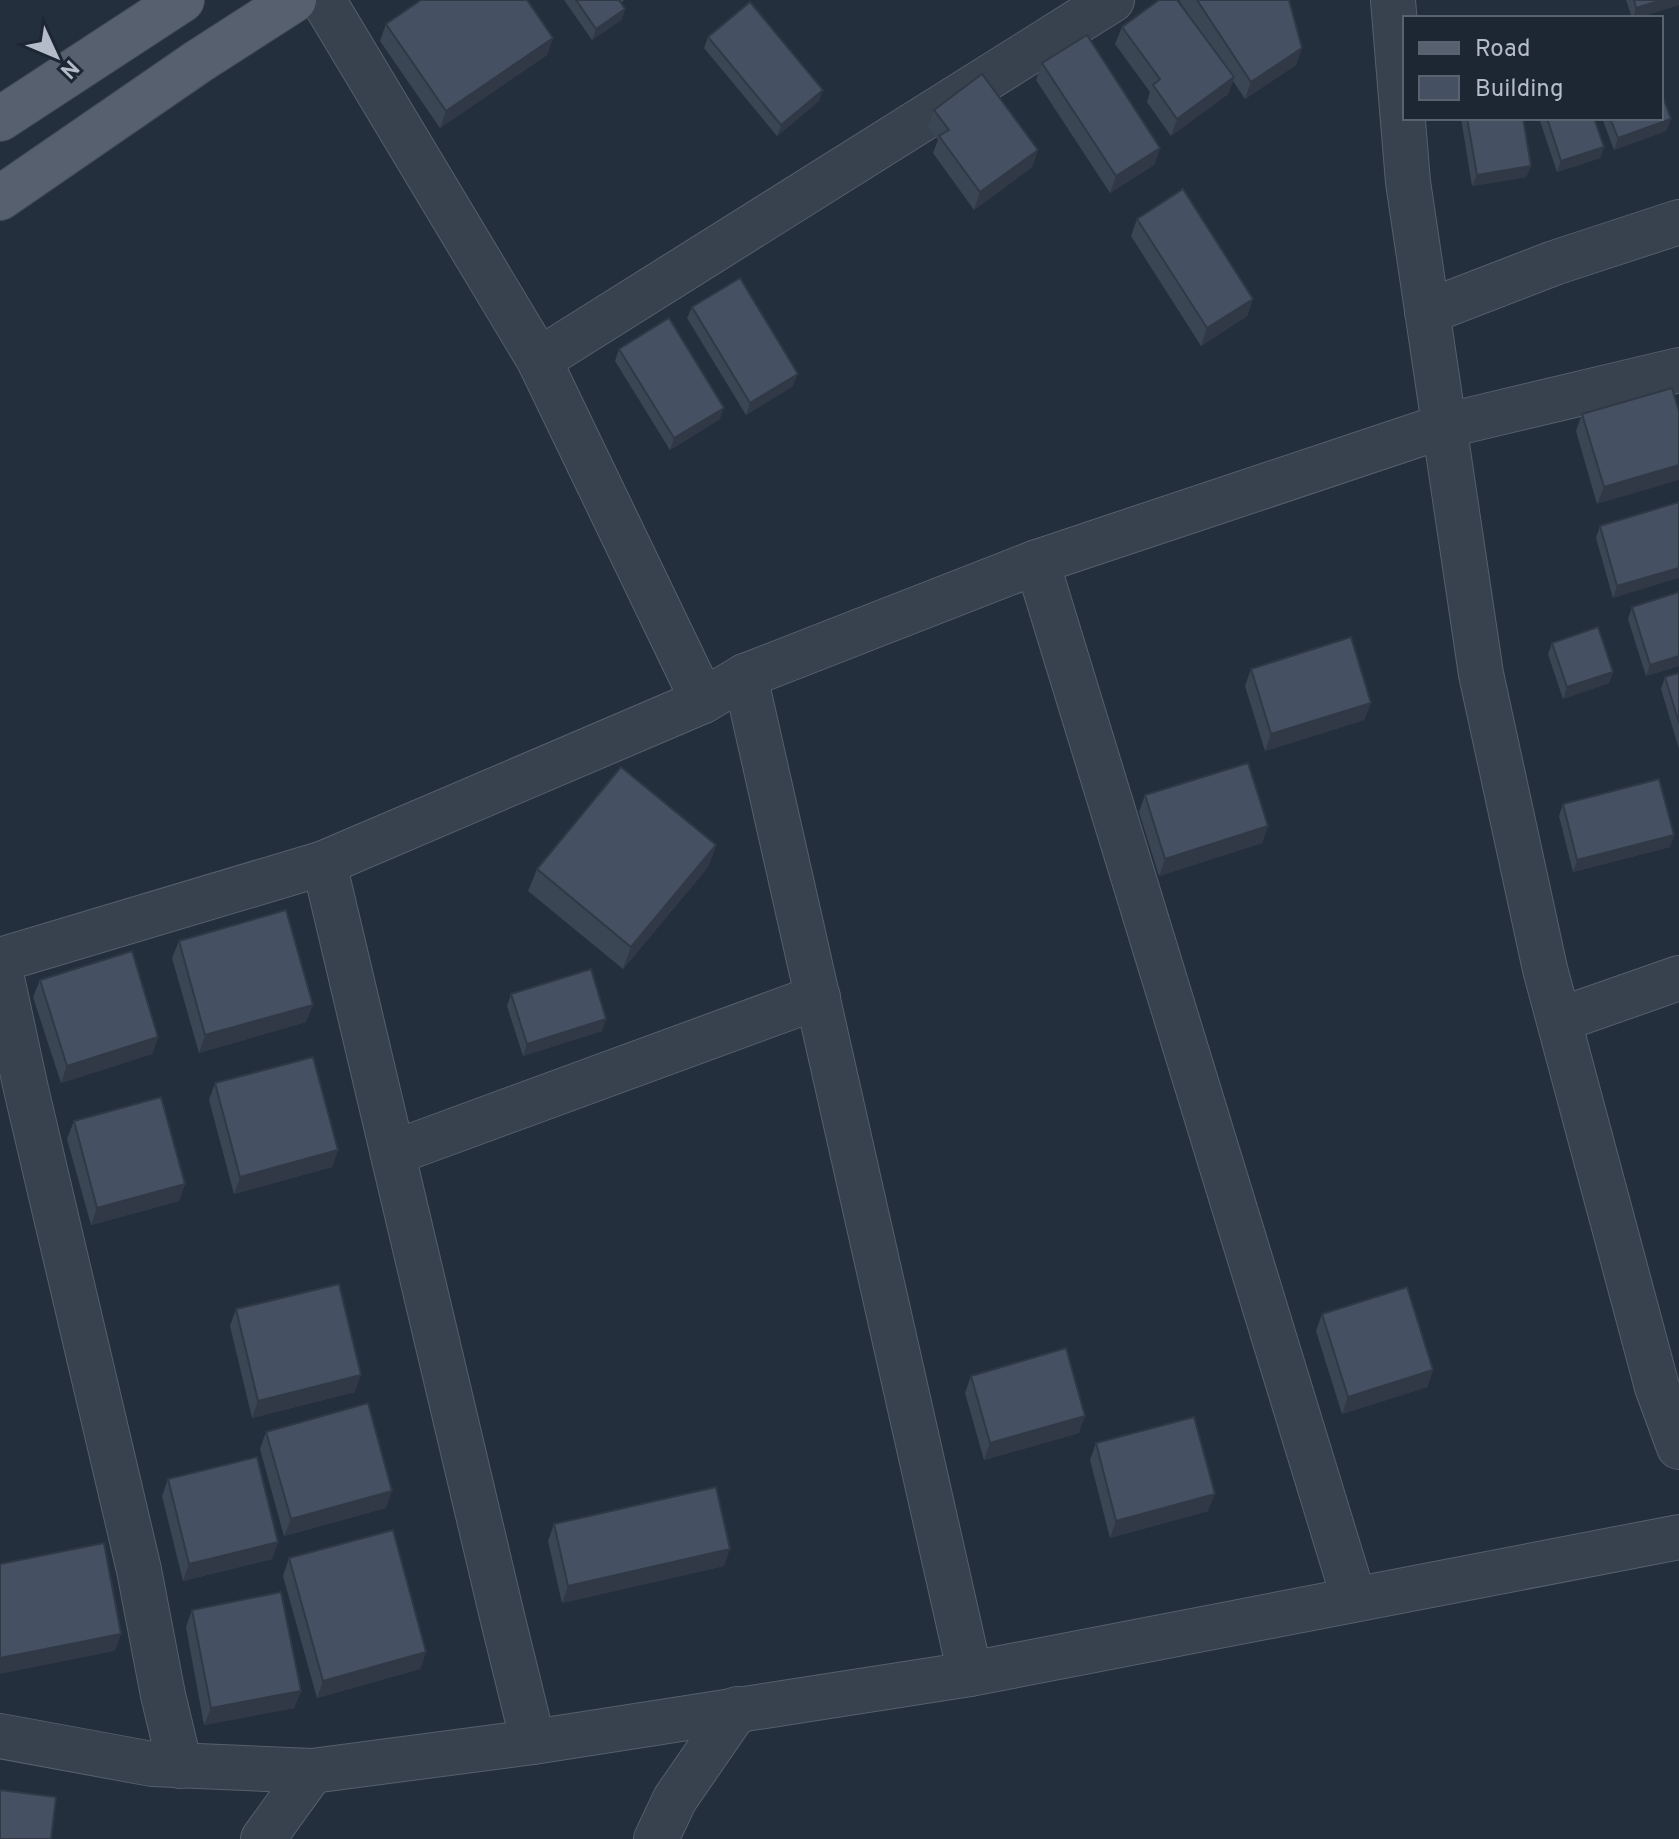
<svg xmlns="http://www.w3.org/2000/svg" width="1679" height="1839" viewBox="0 0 1679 1839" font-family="Overpass,sans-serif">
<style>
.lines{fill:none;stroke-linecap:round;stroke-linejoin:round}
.minor-casing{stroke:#565f6c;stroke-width:46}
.major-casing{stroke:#414a57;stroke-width:46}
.minor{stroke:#38414e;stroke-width:44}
.major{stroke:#56606e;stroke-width:44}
.wall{fill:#3b4654}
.shaded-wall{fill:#303945}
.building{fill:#455162;stroke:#303945;stroke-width:2}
</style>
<rect width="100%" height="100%" fill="#242f3e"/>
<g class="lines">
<defs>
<g id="minor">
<path d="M323 0 539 360 703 701"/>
<path d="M1393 0 1408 182 1481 674 1545 969 1657 1387 1679 1447"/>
<path d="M1427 312 1554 263 1679 222"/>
<path d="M539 360 1112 0"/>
<path d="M1037 562 1354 1599"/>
<path d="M0 960 324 863 703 701 745 676 1037 562 1444 426 1679 370"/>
<path d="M0 969 26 1089 139 1570 163 1695 180 1766"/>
<path d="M1559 1020 1679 978"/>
<path d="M393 1153 818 997"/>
<path d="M970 1674 1679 1537"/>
<path d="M0 1736 152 1764 312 1771 533 1742 502 1616 324 863"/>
<path d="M533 1742 970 1674 745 676"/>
<path d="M263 1839 312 1771"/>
<path d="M656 1839 675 1799 737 1709"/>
</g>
<g id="major">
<path d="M0 119 182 0"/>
<path d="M0 198 199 61 294 0"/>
</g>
</defs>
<use href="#minor" class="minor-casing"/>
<use href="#major" class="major-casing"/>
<use href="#minor" class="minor"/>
<use href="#major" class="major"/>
</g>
<g class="wall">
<path d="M564 0H624L621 3 625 9 621 20 592 40Z"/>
<path d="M1179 0H1289L1302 48 1296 65 1245 99 1233 81 1228 94 1171 136 1147 102 1150 92 1115 44 1122 27 1196 26Z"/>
<path d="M1626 0H1679V5L1637 18H1632Z"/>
<path d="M386 24 553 38 547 55 440 128 380 41Z"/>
<path d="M708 37 819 101 777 136 704 48Z"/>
<path d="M1042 63 1160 148 1154 165 1110 193 1036 80Z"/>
<path d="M934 110 1038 150 1032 167 974 210 933 153 938 140 928 127Z"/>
<path d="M1461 118H1523L1531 166 1526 177 1472 186Z"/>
<path d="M1539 118H1594L1604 147 1600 158 1557 172Z"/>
<path d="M1602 118H1661L1671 119 1666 131 1614 150Z"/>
<path d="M1137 219 1253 299 1247 316 1201 346 1131 236Z"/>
<path d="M692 307 793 386 746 415 687 318Z"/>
<path d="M619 349 720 419 670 450 615 361Z"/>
<path d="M1672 388 1597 504 1576 431 1582 414Z"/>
<path d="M1679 502 1613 598 1596 538 1600 526Z"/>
<path d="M1679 592V666L1646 676 1628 619 1632 607Z"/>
<path d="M1552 643 1613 672 1609 683 1563 699 1548 654Z"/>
<path d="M1251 669 1371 703 1364 720 1265 751 1245 686Z"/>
<path d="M1679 673V749L1661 689 1665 677Z"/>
<path d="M1145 795 1268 826 1262 843 1159 876 1139 812Z"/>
<path d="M1563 804 1674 835 1670 847 1573 872 1559 816Z"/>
<path d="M716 845 708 867 623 969 528 891 537 869Z"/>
<path d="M179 941 306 1022 199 1053 172 958Z"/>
<path d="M40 980 158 1037 152 1054 61 1083 33 997Z"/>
<path d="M511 994 602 1031 523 1056 507 1006Z"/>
<path d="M215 1083 338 1150 332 1167 234 1194 209 1100Z"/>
<path d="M74 1121 185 1184 179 1201 91 1225 67 1139Z"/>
<path d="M236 1309 355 1392 252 1418 230 1326Z"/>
<path d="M1322 1314 1433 1370 1427 1387 1342 1414 1316 1331Z"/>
<path d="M971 1376 1079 1433 984 1460 965 1393Z"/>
<path d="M266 1432 386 1508 284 1536 260 1449Z"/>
<path d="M1096 1443 1208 1511 1110 1538 1090 1460Z"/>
<path d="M168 1479 278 1542 272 1559 183 1581 162 1496Z"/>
<path d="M554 1524 724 1566 562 1603 548 1541Z"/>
<path d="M289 1558 426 1652 420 1669 317 1698 283 1576Z"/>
<path d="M192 1610 301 1691 294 1708 204 1725 186 1627Z"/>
</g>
<g class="shaded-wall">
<path d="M1662 0H1679V5L1637 18H1633L1636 8Z"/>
<path d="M625 9 621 20 592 40 596 29Z"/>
<path d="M553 38 547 55 440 128 446 111Z"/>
<path d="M1302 48 1296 65 1245 99 1251 82Z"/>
<path d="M1234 77 1228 94 1171 136 1177 119Z"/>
<path d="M823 90 819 101 777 136 781 125Z"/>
<path d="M1671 119 1666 131 1614 150 1618 138Z"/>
<path d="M1604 147 1600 158 1557 172 1561 161Z"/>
<path d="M1160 148 1154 165 1110 193 1116 176Z"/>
<path d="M1038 150 1032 167 974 210 980 192Z"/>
<path d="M1531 166 1526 177 1472 186 1477 175Z"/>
<path d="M1253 299 1247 316 1201 346 1207 328Z"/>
<path d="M798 374 793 386 746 415 750 403Z"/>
<path d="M724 408 720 419 670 450 674 438Z"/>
<path d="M1679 465V480L1597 504 1604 487Z"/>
<path d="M1679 568V578L1613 598 1617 586Z"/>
<path d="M1679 656V666L1646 676 1650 665Z"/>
<path d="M1613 672 1609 683 1563 699 1567 687Z"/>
<path d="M1371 703 1364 720 1265 751 1271 734Z"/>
<path d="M1268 826 1262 843 1159 876 1165 859Z"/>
<path d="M1674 835 1670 847 1573 872 1577 860Z"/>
<path d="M716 845 708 867 623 969 631 947Z"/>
<path d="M313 1005 306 1022 199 1053 205 1035Z"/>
<path d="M606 1019 602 1031 523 1056 527 1044Z"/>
<path d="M158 1037 152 1054 61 1083 67 1066Z"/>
<path d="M338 1150 332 1167 234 1194 240 1177Z"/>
<path d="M185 1184 179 1201 91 1225 97 1208Z"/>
<path d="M1433 1370 1427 1387 1342 1414 1348 1397Z"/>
<path d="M361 1375 355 1392 252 1418 258 1401Z"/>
<path d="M1085 1416 1079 1433 984 1460 990 1443Z"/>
<path d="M392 1491 386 1508 284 1536 291 1519Z"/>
<path d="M1215 1494 1208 1511 1110 1538 1116 1521Z"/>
<path d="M278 1542 272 1559 183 1581 189 1564Z"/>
<path d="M730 1549 724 1566 562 1603 568 1586Z"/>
<path d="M121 1634 115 1651 0 1674V1658Z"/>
<path d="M426 1652 420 1669 317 1698 323 1681Z"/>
<path d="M301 1691 294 1708 204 1725 211 1708Z"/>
</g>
<g class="building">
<path d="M421 0H527L553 38 446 111 386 24Z"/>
<path d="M576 0H619L625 9 596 29Z"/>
<path d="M1159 0H1177L1234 77 1177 119 1153 85 1160 79 1122 27Z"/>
<path d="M1197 0H1289L1302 48 1251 82Z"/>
<path d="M1634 0H1662L1636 8Z"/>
<path d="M750 2 823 90 781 125 708 37Z"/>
<path d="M1087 35 1160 148 1116 176 1042 63Z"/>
<path d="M982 74 1038 150 980 192 939 136 949 130 934 110Z"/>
<path d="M1661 92 1671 119 1618 138 1610 118H1661Z"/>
<path d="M1467 118H1523L1531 166 1477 175Z"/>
<path d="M1547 118H1594L1604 147 1561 161Z"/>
<path d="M1183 189 1253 299 1207 328 1137 219Z"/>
<path d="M740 278 798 374 750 403 692 307Z"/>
<path d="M669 318 724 408 674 438 619 349Z"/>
<path d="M1672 388 1679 411V465L1604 487 1582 414Z"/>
<path d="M1679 502V568L1617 586 1600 526Z"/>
<path d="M1679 592V656L1650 665 1632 607Z"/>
<path d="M1598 627 1613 672 1567 687 1552 643Z"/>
<path d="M1351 637 1371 703 1271 734 1251 669Z"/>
<path d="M1679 673V723L1665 677Z"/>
<path d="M1248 763 1268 826 1165 859 1145 795Z"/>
<path d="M621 767 716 845 631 947 537 869Z"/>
<path d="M1659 779 1674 835 1577 860 1563 804Z"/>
<path d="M286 910 313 1005 205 1035 179 941Z"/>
<path d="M132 951 158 1037 67 1066 40 980Z"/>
<path d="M591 969 606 1019 527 1044 511 994Z"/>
<path d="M313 1057 338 1150 240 1177 215 1083Z"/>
<path d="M161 1097 185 1184 97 1208 74 1121Z"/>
<path d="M339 1284 361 1375 258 1401 236 1309Z"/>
<path d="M1407 1287 1433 1370 1348 1397 1322 1314Z"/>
<path d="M1066 1348 1085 1416 990 1443 971 1376Z"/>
<path d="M368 1403 392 1491 291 1519 266 1432Z"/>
<path d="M1194 1417 1215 1494 1116 1521 1096 1443Z"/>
<path d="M257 1457 278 1542 189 1564 168 1479Z"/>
<path d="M716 1487 730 1549 568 1586 554 1524Z"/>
<path d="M393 1530 426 1652 323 1681 289 1558Z"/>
<path d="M104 1543 121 1634 0 1658V1564Z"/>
<path d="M281 1592 301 1691 211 1708 192 1610Z"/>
<path d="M0 1790 56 1797 51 1839H0Z"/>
</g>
<rect x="1403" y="16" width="260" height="104" fill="#1d2633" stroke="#59626f" stroke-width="2"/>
<rect x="1419" y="42" width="40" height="12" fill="#56606e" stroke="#59626f" stroke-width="2"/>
<text x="1475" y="56" font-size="24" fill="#b4bcc9">Road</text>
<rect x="1419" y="76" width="40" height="24" fill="#455162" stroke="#59626f" stroke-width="2"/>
<text x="1475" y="96" font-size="24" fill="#b4bcc9">Building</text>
<g transform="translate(56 56) rotate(134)" stroke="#1d2633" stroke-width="6" paint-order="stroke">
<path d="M0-6L14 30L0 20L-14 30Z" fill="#b4bcc9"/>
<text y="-12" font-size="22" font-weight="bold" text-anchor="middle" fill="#b4bcc9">N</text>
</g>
</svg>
